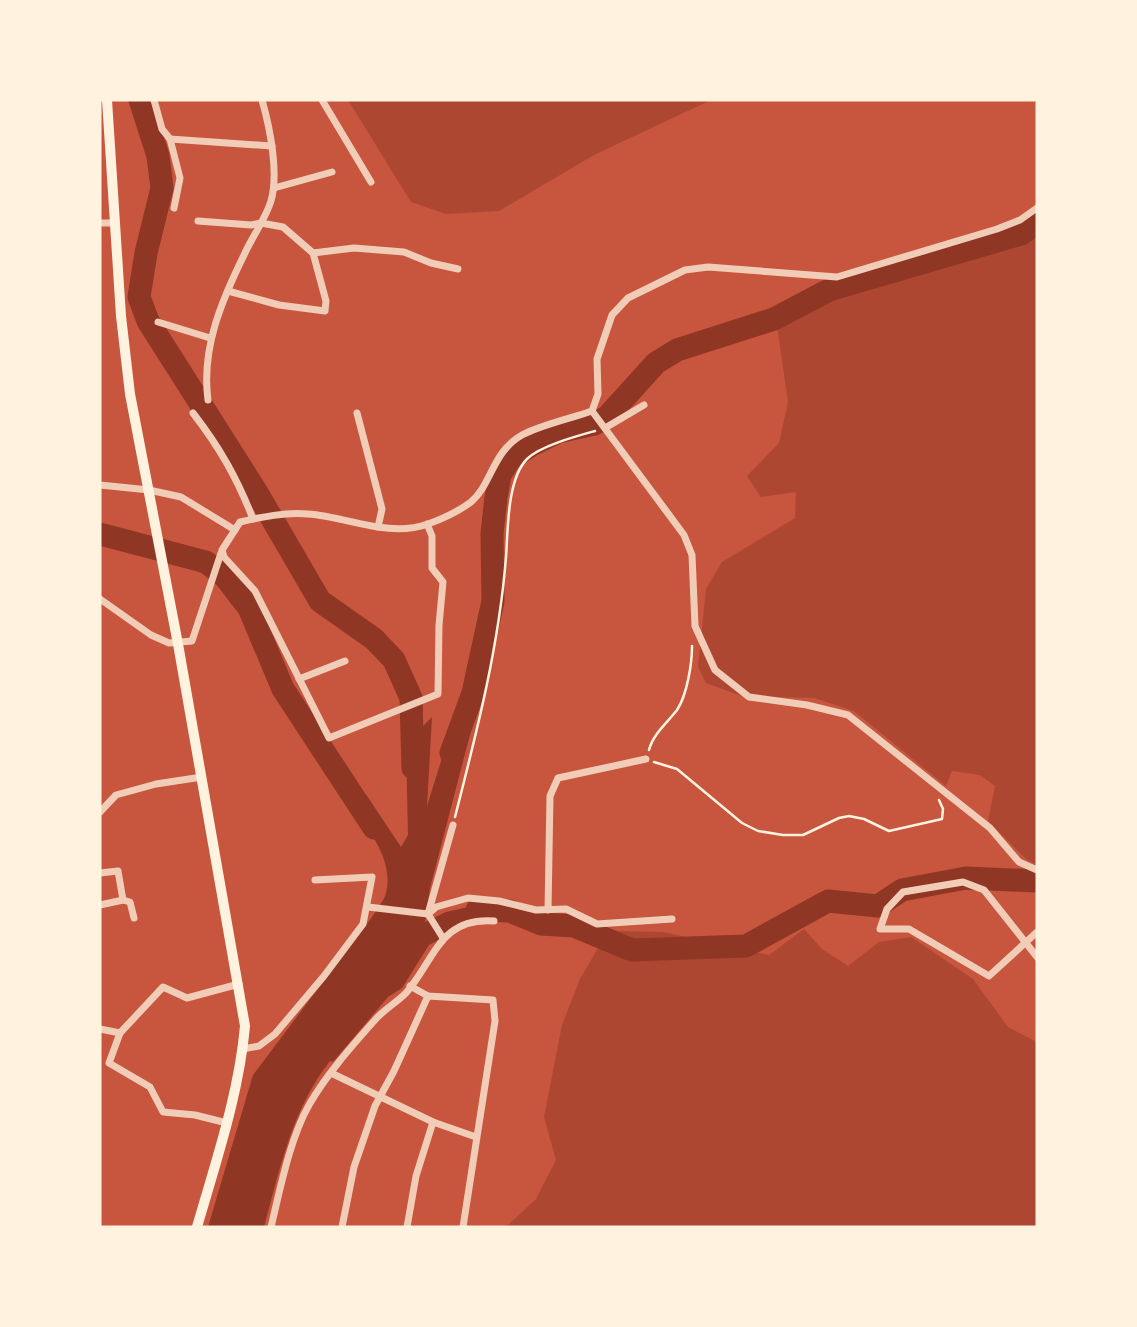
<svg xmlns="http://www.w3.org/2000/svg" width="1137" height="1327" viewBox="0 0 1137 1327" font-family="'Titillium Web',sans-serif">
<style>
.green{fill:#ae4732}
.water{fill:#8f3625}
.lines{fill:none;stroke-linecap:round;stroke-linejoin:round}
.river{stroke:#8f3625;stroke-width:23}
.path{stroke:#fff3e0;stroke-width:2.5}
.minor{stroke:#f1ccb7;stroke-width:7}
.primary{stroke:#fff3e0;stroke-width:10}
</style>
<rect width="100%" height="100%" fill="#c8553d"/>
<g class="green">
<path d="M348 100H711L594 155 499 211 446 214 411 202Z"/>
<path d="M1037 233V865L1026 859 988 821 995 786 980 775 952 771 946 786 854 711 814 698 742 696 706 683 698 667 706 589 722 562 795 518 796 492 761 497 747 476 779 443 788 402 777 326 832 297 1024 241Z"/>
<path d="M804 929 822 949 848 966 879 942 911 937 973 979 1008 1027 1037 1042V1227H506L536 1199 556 1160 544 1117 562 1025 580 979 608 931 663 932 769 955Z"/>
</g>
<path class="water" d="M432 717 427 806 454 720 472 727 430 888 425 922 446 912 478 905 510 908 501 917 478 918 429 945 402 988 388 997 333 1062 330 1061C292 1109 280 1169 264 1227H208L253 1075 372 917C377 909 384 901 386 893 394 861 370 833 355 808L367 796 401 847 408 835 406 743Z"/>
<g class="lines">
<g class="river">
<path d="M140 100 158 156 162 188 146 253 139 297 148 321 256 491 320 601 374 639 394 660 411 698 413 768"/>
<path d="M100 534 206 562 225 577 249 608 283 689 374 828"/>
<path d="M451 753 473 693 493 601 492 534 496 497 500 475 510 459 530 446 558 432 594 424 607 417 656 363 677 350 774 319 829 290 1021 234 1037 223"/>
<path d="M477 910 510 911 541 924 574 926 632 950 746 946 828 901 878 906 902 890 966 878 1037 881"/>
</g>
<g class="path">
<path d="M649 750C653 734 667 723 677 710 687 695 692 664 692 646"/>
<path d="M654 762 677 769 742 823 758 831 783 835H803L839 818 849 816 864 819 889 831 942 819 943 809 939 800"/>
<path d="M455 817C477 731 499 646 506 557 508 530 507 479 527 459 540 446 577 436 595 431"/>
</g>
<g class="minor">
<path d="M154 100 162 129 170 139 180 178 174 208"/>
<path d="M322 100 371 182"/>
<path d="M170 139 272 146"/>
<path d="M274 188 332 172"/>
<path d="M198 221 251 225 261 223 283 227 313 253 326 301 325 311 279 305 228 291"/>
<path d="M100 223H115"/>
<path d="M313 253 354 248 404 252 431 263 458 269"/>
<path d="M158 322 210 338"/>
<path d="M208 400C201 348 222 300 244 255 252 237 265 220 271 201 279 173 270 128 262 100"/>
<path d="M592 411 684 535 692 555 695 626 715 670 749 697 807 705 848 715 990 828 1019 862 1037 870"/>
<path d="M193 413C220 448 237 478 253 519"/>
<path d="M357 413 382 509 378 527"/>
<path d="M605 428 644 405"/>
<path d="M100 485 149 490 181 497 235 530"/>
<path d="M427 524 432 536V568L443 582 439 625 438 694 329 738 255 591 224 557 222 550 240 522C262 517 285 512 308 514 349 517 388 538 428 524 442 519 459 511 471 502 492 484 492 452 522 435 540 425 572 418 592 411L598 394 597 359 612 315 628 298 685 270 708 267 837 277 997 229 1020 220 1037 208"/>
<path d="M100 599 151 635 169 643 192 641 221 553"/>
<path d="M299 679 345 661"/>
<path d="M100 812 116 795 156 784 202 777"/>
<path d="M100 873 118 871 123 900"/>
<path d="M100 905 123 900 130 902 134 918"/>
<path d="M368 907 428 914 436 907 468 898 499 901 536 910 566 909 597 924 672 919"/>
<path d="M548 910 550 796 558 778 646 759"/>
<path d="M1037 932 989 976 909 929H880L887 909 903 892 963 882 984 890 1037 957"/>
<path d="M443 938 428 914 453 825"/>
<path d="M410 986 428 996 493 1000 495 1021 463 1227"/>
<path d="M100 1029 120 1033 163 987 187 998 239 984"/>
<path d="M120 1033 109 1063 150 1087 163 1112 195 1115 227 1123"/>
<path d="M243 1049 259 1046 275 1034 324 976 363 924 372 877 315 880"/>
<path d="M331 1073 433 1122 476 1137"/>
<path d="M271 1227C280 1190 290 1138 309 1105 326 1075 351 1047 374 1021 383 1010 396 1003 406 993 435 959 440 917 494 921"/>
<path d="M342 1227 354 1167 375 1106 394 1071 428 996"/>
<path d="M407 1227 416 1176 433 1122"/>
</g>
<path class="primary" d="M107 100 121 316 130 394 178 644 245 1026C239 1094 216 1161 197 1227"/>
</g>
<rect width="1137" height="1327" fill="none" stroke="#fff3e0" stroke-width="203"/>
</svg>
